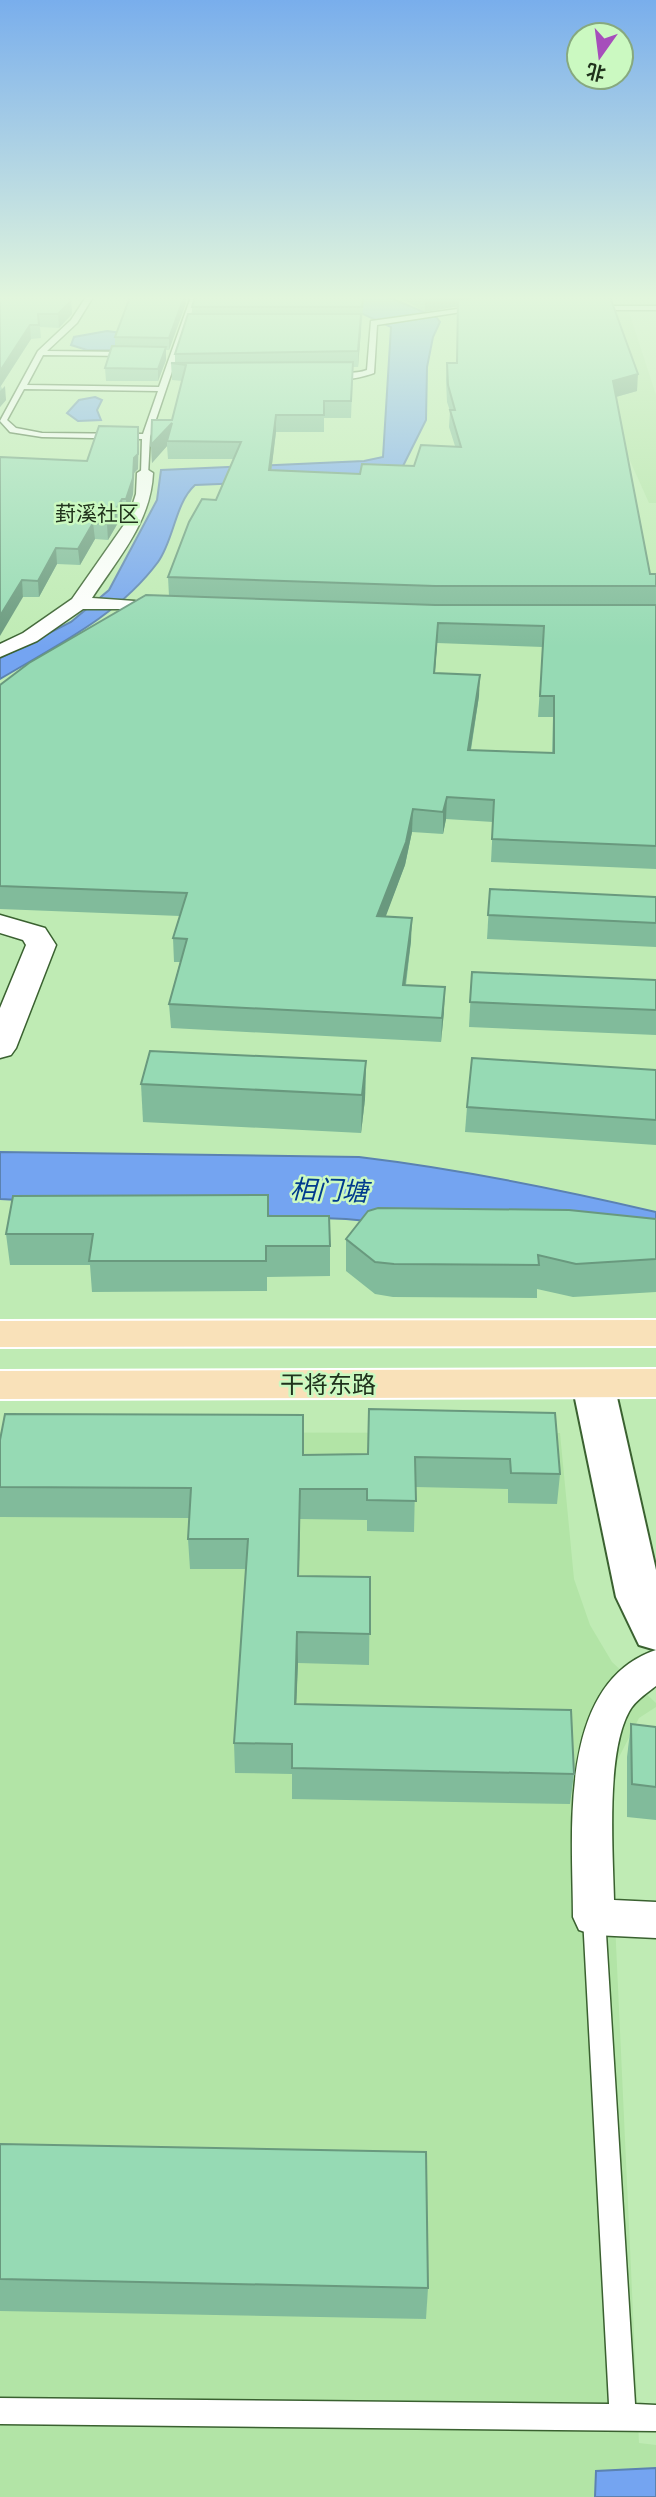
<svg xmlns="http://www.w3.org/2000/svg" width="656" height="2497" viewBox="0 0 656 2497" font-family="'Crimson Pro','Noto Sans SC',serif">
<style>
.built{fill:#b2e4a6}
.water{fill:#74a4f1;stroke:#5b82b1;stroke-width:2}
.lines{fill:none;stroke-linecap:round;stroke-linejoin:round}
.service-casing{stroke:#3a6130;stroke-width:3}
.minor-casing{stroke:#3a6130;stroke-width:3}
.tertiary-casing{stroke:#3a6130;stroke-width:3}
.secondary-casing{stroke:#3a6130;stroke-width:4}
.primary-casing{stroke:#fff;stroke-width:4}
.service{fill:#fff;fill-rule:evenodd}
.minor{fill:#fff;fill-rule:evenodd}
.tertiary{fill:#fff;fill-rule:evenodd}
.secondary{fill:#fff;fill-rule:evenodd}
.primary{fill:#f9e1b9;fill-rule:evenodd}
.wall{fill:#81bb9b;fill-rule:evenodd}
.shaded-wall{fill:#69997e}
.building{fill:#96dab4;stroke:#69997e;stroke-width:2;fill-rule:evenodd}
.labels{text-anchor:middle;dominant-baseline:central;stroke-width:5;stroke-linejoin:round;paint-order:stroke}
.far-neighbourhood-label{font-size:21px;fill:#20321c;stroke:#cbf9c1}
.street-label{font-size:24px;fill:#20321c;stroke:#cbf9c1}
.water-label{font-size:26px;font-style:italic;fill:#003a8d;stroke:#cbf9c1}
</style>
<rect width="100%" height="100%" fill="#bfebb4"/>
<g class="built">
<path d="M575 312H629L656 395V503H649L601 396Z"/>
<path d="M0 1432 560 1433 574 1579 590 1625 612 1662 656 1703V1707L639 1718 618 1759 610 1814 639 2443 656 2445V2497H0Z"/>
</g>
<g class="water">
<path d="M339 297H388L436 317 440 322 433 337 427 367 426 420 401 470 313 480 195 485C175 503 174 540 158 562 118 616 57 645 0 679V658L71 622 109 590 157 500 161 470 364 461 383 457 391 327 348 307Z"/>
<path d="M107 331 129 334 113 350H87L71 345 74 337Z"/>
<path d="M95 397 102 400 97 410 101 420 78 421 67 413 79 400Z"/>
<path d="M0 1152 359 1157C459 1169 558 1189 656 1212V1248L346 1219 156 1211 93 1204 0 1199Z"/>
<path d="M656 2468V2497H595L596 2471Z"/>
</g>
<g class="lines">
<defs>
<g id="service">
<path d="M86 297H93L77 323 47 351 129 352 133 354 129 356 43 355 27 385 159 387 191 297H197L150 437 148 475 141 473 142 439 42 437 10 432 0 421 38 351 71 320ZM24 389 158 391 143 434 42 433 16 428 7 420Z"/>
<path d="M479 306 481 309 377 325 374 373C360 378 342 382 328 376 340 371 355 375 367 370L371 321Z"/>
<path d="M656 306V310H592L589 308 592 306Z"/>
<path d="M594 1907 602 1910 605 1917 635 2404 656 2405V2431L0 2424V2398L609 2404 583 1917 586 1910Z"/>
</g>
<g id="minor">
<path d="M145 468 153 473C151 522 118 558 92 598L135 601 137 605 135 609H83L37 641 0 657V644L23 633 72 599 128 519 136 494 137 473Z"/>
<path d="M656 1650V1686C648 1692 638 1699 632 1707 605 1746 613 1853 614 1900L656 1902V1938L594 1935 579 1930 573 1917C573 1835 556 1683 656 1650Z"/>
</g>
<path id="tertiary" d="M0 915 45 928 56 945 16 1048 11 1055 0 1058V1008L26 945 23 940 0 933Z"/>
<path id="secondary" d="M593 1370 608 1374 614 1384 656 1570V1650L639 1645 616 1597 572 1384 578 1374Z"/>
<g id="primary">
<path d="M656 1320V1346L0 1347V1321Z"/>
<path d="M656 1369V1397L0 1399V1371Z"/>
</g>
</defs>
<use href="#service" class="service-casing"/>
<use href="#minor" class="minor-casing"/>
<use href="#tertiary" class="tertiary-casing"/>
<use href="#secondary" class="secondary-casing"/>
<use href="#primary" class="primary-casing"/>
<use href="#service" class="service"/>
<use href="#minor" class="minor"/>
<use href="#tertiary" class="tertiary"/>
<use href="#secondary" class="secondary"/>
<use href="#primary" class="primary"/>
</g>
<g class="wall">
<path d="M0 297 71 301 72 314 59 328 40 327 41 338 31 339 1 386 6 400 0 407Z"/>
<path d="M195 297H364L358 367H353L351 418H324V432H276L271 471 360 474 414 466 455 446 449 427 450 411 447 402 446 380 447 363H457V306L425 312 399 297H610L637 391 616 397 650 574H656V869L491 862 493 822 446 819 443 834 412 832 405 865 385 917 411 941 406 985 444 1011 441 1042 171 1028 169 1004 180 962H174L173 938 180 916 0 909V685L169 596 168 577 216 500 233 459H168L167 446 152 463 151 445 172 420 182 381 172 380 171 363H175V354L192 314V307ZM437 643 543 647 538 717H553L552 753 471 750 479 696 435 673Z"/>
<path d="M186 303 169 350H166V360L158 381H106L105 368 115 346V337Z"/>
<path d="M139 442 138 469 134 473 133 494 127 514H123L108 540 95 539 80 565 57 564 39 597H23L0 457 87 461Z"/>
<path d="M490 889 656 897V947L487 939Z"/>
<path d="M472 972 656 980V1035L469 1027Z"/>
<path d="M366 1061 365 1099 361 1133 143 1122 141 1084Z"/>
<path d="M656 1070V1145L465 1132 467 1107Z"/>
<path d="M269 1216 330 1246V1276L267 1277V1291L92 1292 90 1265H10L6 1234Z"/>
<path d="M656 1219V1292L573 1297 537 1289V1298L393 1297 375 1294 346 1271V1239Z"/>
<path d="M369 1409 560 1474 557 1504 508 1503V1489L415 1487 414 1532 367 1531V1520L300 1519 299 1576 370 1577 369 1665 298 1663 296 1704 574 1774 570 1804 292 1799V1774L235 1773 234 1743 246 1569H190L188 1539 189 1518 0 1517V1440L303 1455 368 1454Z"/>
<path d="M631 1724 656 1727V1820L627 1817V1757Z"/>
<path d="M0 2144 428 2288 426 2319 0 2311Z"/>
</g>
<g class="shaded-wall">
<path d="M184 297H186V303L169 350V338Z"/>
<path d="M447 297H477V303L425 312V300Z"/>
<path d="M71 301 72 314 59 328 58 314Z"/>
<path d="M361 314V330L358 367V351Z"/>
<path d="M30 325 31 339 0 387V371Z"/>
<path d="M166 347V360L158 381V369Z"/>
<path d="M638 374 637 391 612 398 613 381Z"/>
<path d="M5 386 6 400 0 407V391Z"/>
<path d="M276 415V432L269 489V470Z"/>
<path d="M172 423 167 441V446L152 463 151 445Z"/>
<path d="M138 427V469L134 473 133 494 127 514 126 499Z"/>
<path d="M122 499 123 514 108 540 107 524Z"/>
<path d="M93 523 95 539 80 565 78 549Z"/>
<path d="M56 548 57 564 39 597 38 581Z"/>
<path d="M22 580 23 597 0 636V616Z"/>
<path d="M438 623 437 643 433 694 434 673Z"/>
<path d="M480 675 479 696 467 772 468 750Z"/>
<path d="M447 797 446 819 443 834V812Z"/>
<path d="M413 809 412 832 405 865 377 940V916Z"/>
<path d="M412 918 411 941 402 1009 403 985Z"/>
<path d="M445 987 444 1011 441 1042 442 1018Z"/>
<path d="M366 1061 365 1099 361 1133 362 1095Z"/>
<path d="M300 1489V1519L298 1606V1576Z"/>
<path d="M297 1632 298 1663 295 1735V1704Z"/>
</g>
<g class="building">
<path d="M0 297H69L71 301 58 314H38L39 325H30L0 371Z"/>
<path d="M130 297H184L169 338 115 337Z"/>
<path d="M195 297H363L362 307H192Z"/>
<path d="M419 297H447L425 300Z"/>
<path d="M477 297H610L638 374 613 381 650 574H656V586H435L168 577 189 522 202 499 216 500 241 442 167 441 172 423 151 445 152 420H172L186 365 171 363 353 362 351 401H324V415H276L269 470 360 474 362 464 414 466 421 445 461 447 450 410H455L448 385 447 363H457L458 300Z"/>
<path d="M188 314H361L358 351 175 354Z"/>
<path d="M112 346 166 347 158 369 105 368Z"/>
<path d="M99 426 138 427V454L134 458 133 478 126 499H122L107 524 93 523 78 549 56 548 38 581 22 580 0 616V457L87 461Z"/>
<path d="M146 595 435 605H656V846L492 839 494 800 447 797 443 812 413 809 406 842 377 916 412 918 403 985 445 987 442 1018 169 1004 187 939 173 938 187 893 0 886V685L29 663ZM438 623 544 626 540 696H554V753L468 750 480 675 434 673Z"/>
<path d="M490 889 656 897V923L488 915Z"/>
<path d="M472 972 656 980V1010L470 1002Z"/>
<path d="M150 1051 366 1061 362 1095 141 1084Z"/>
<path d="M472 1058 656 1070V1120L467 1107Z"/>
<path d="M268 1195V1216H329L330 1246H266V1261H89L93 1234H6L13 1196Z"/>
<path d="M378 1208 569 1210 656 1219V1259L576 1264 538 1255 539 1265 394 1264 375 1262 346 1239 368 1211Z"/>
<path d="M369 1409 555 1413 560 1474 511 1473 510 1459 415 1457 416 1501 367 1500V1489H300L298 1576 370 1577V1634L297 1632 295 1704 571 1710 574 1774 292 1768V1744L234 1743 248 1539H188L191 1488 0 1487V1440L5 1414 303 1415V1455L368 1454Z"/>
<path d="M631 1724 656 1727V1787L632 1784Z"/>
<path d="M0 2144 426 2152 428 2288 0 2279Z"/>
</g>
<linearGradient id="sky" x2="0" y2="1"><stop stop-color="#79aeec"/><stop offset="0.46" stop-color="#e2f6dd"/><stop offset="1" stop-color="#e2f6dd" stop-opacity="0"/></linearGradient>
<rect width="656" height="647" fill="url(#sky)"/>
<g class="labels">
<g class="far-neighbourhood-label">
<text x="97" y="514">葑溪社区</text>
</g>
<g class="street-label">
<text x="328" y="1384">干将东路</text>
</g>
<g class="water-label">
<text transform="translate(329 1191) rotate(2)">相门塘</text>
</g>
</g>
<g transform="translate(600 56) rotate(194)"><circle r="33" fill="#cbf9c1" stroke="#87a97f" stroke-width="2"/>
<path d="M0-5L12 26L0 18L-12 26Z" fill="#a64ebb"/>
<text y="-10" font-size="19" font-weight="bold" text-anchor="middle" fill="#20321c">北</text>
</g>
</svg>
